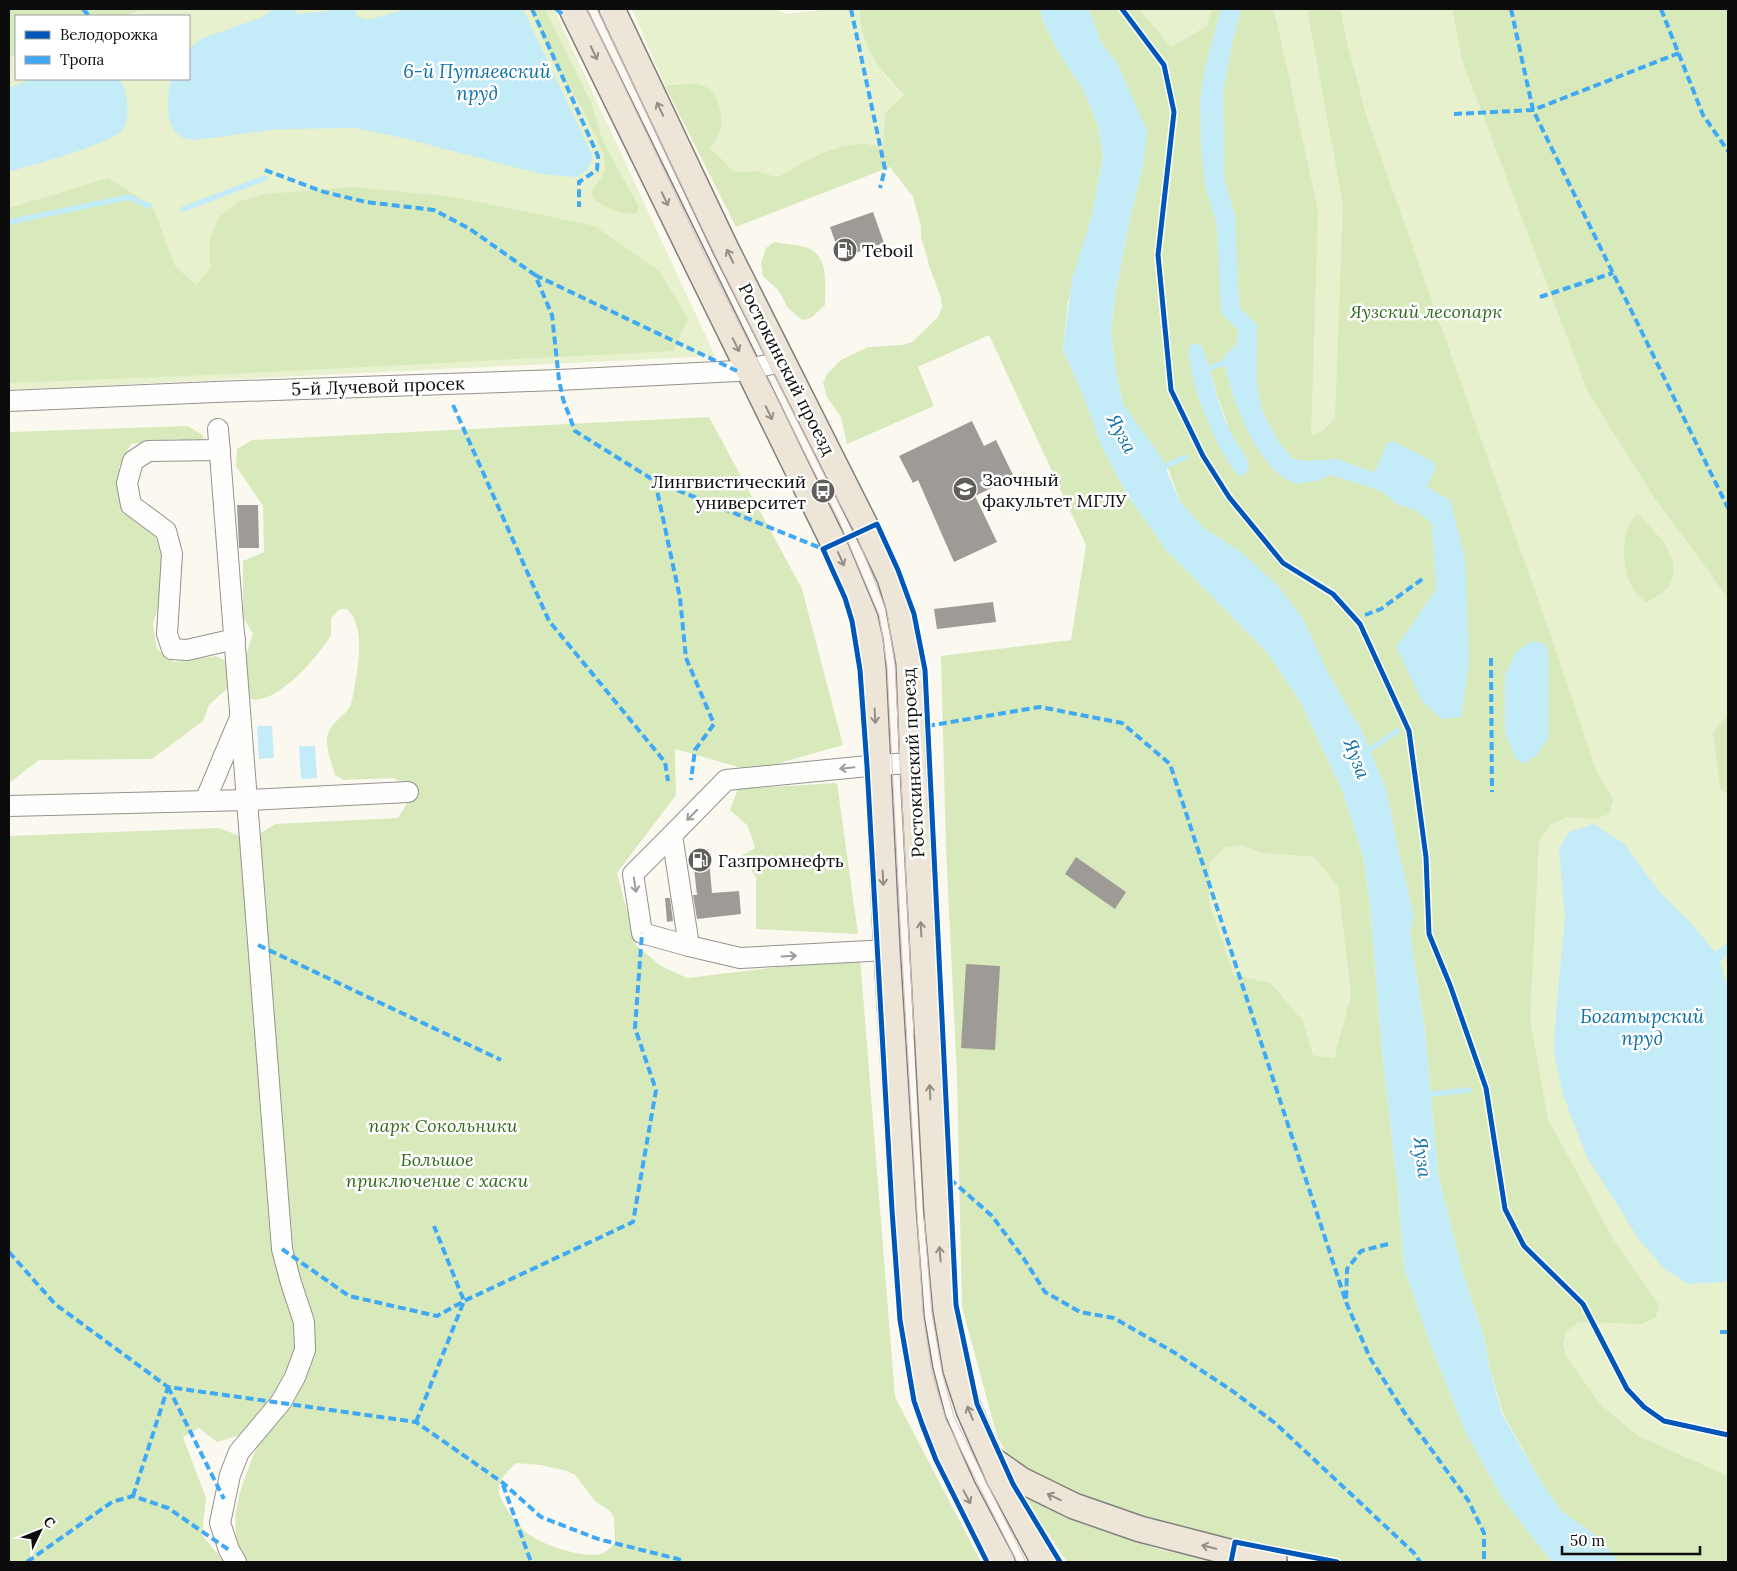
<svg xmlns="http://www.w3.org/2000/svg" width="1737" height="1571" viewBox="0 0 1737 1571" font-family="Lora,serif">
<style>
.green{fill:#e7f1ce;fill-rule:evenodd}
.forest{fill:#d8eabc;fill-rule:evenodd}
.water{fill:#c4ebf8}
.lines{fill:none;stroke-linecap:round;stroke-linejoin:round}
.stream{stroke:#c4ebf8;stroke-width:5.5}
.building{fill:#9e9a96}
.minor-casing{stroke:#94928f;stroke-width:22}
.major-casing{stroke:#81807c;stroke-width:28}
.minor{stroke:#fefefd;stroke-width:20}
.major{stroke:#ede5d7;stroke-width:25}
.tram{stroke:#d8c3c5;stroke-width:1}
.quiet{stroke:#3fa9f5;stroke-width:4;stroke-dasharray:8 4;stroke-linecap:butt}
.cycleway-casing{stroke:#fff;stroke-width:8}
.cycleway{stroke:#0057b8;stroke-width:5}
.oneway{stroke:#938e86}
.oneway2{stroke:#9d9d9d}
.labels{text-anchor:middle;dominant-baseline:central;stroke-width:5;stroke-linejoin:round;paint-order:stroke}
.poi-label{font-size:18px;fill:#0c0c0c;stroke:#fff;text-anchor:start}
.park-label{font-size:18px;font-style:italic;fill:#306918;stroke:#fff}
.street-label{font-size:18px;fill:#0c0c0c;stroke:#fff}
.water-label{font-size:19px;font-style:italic;fill:#0c72a8;stroke:#fff}
</style>
<rect width="100%" height="100%" fill="#fbf8f0"/>
<g class="green">
<path d="M9 9H554L715 356 9 390ZM16 16H189V79H16Z"/>
<path d="M632 9H774L788 14 828 9H859L860 19 885 76 904 96 885 113 884 148C878 146 871 144 865 144 836 143 803 163 778 177L756 171 733 172 722 159 710 149 720 131 722 117 685 82 665 86Z"/>
<path d="M1089 9H1728V1562H1620Z"/>
<path d="M1243 845 1260 853 1314 857 1338 887 1351 994 1334 1058 1313 1055 1303 1021 1271 983 1234 975 1209 902 1210 861 1224 848Z"/>
</g>
<g class="forest">
<path d="M9 9H142L126 16H16V55L9 58Z"/>
<path d="M530 9H545L592 105 603 142 639 207 637 213C622 216 604 207 593 198L592 192 605 172 604 155 583 110 554 63Z"/>
<path d="M859 9H1040L1044 23 1056 48 1084 91 1098 126 1103 156 1092 215 1068 302 1063 349 1088 407 1100 443 1126 493 1166 550 1266 651 1300 701 1342 790 1364 859 1370 905 1383 1061 1398 1189 1404 1268 1430 1343 1465 1431 1502 1498 1552 1562H1343L1249 1543 1108 1507 1059 1488 1012 1463 997 1436 962 1307 957 1077 946 849 941 656 1071 640 1086 545 989 335 918 367 934 406 847 444 841 417 827 397 823 383 827 374 841 360 868 347 902 345 912 342 937 318 942 308 941 298 928 263 927 256 921 238V227L913 197 890 167 736 227 665 86C678 84 691 81 704 86 718 92 725 118 720 131 718 137 713 143 710 149L722 159 733 172 756 171 778 177C804 162 833 144 864 144 870 144 878 146 883 148L885 113 904 95C878 68 862 48 859 9ZM1243 845 1260 853 1314 857 1338 887 1351 994 1334 1058 1313 1055 1303 1021 1271 983 1234 975 1209 902 1210 862 1224 848Z"/>
<path d="M1089 9H1139L1171 47 1207 26 1211 9H1221L1205 67 1200 101 1201 145 1205 185 1217 225 1221 313 1239 331 1236 345 1223 357C1230 401 1251 440 1279 474L1316 481 1331 475 1372 488 1381 491 1397 504 1417 511 1432 524 1436 590 1396 647 1461 717 1469 662 1427 487 1435 469 1382 458 1376 470 1372 472 1337 459 1304 461 1292 458 1278 441 1263 413 1257 387V325L1240 308 1238 287 1235 215 1224 178 1223 91 1232 44 1241 9H1273L1278 27 1318 211 1311 435C1321 434 1328 426 1335 418L1343 204 1307 9H1340L1348 46 1367 118 1552 639 1596 770 1613 799 1609 814 1596 819 1567 817 1551 824 1539 841 1530 1020 1548 1119 1613 1239 1659 1305 1656 1317 1642 1324 1579 1322 1566 1332 1563 1343 1566 1356 1601 1405 1638 1436 1728 1476V1562H1620L1592 1533 1561 1511 1540 1480 1503 1414 1489 1365 1484 1338 1464 1277 1438 1175 1425 1031 1410 933 1414 916 1398 849 1387 792 1362 731 1330 677 1242 553 1204 528 1180 502 1169 471 1123 404 1115 368 1111 329 1115 296 1130 218 1144 161 1131 95 1117 63 1100 41ZM1202 346 1217 395 1230 432 1249 462 1234 471 1218 443 1198 396 1188 351ZM1505 675 1547 696 1548 738Z"/>
<path d="M1452 9H1728V599L1695 552 1657 502 1588 392 1462 60Z"/>
<path d="M108 178 152 205 175 266 196 285 210 268V237L221 215 240 201 264 194 353 187 454 197 595 226 659 271 688 318 674 351 208 375 9 383V208Z"/>
<path d="M774 242C783 244 805 245 812 250 829 260 825 289 825 305L811 318 802 320 788 308 779 291 763 276 761 263 766 248Z"/>
<path d="M709 417 802 589 843 745 752 771 675 749 676 795 617 873 636 945 661 966 687 978 860 957 895 1397 981 1562H246C223 1522 242 1486 257 1446L240 1435 217 1442 199 1428 183 1437 206 1498 202 1535 224 1562H9V836L219 828 250 840 275 824 398 818 414 792 394 778 344 780 335 775C332 763 324 747 328 734 331 723 343 717 349 708 352 703 353 695 354 689 358 667 366 626 347 609H340L331 618V635C319 656 274 709 248 698L242 667 253 634 243 617V561L264 552 263 506 236 466 237 449 252 440ZM516 1463 541 1465 567 1471 575 1475 595 1501 610 1511 614 1518 615 1543C611 1547 605 1553 600 1554 580 1558 543 1545 527 1533 519 1527 500 1503 499 1492 497 1480 508 1471 516 1463Z"/>
<path d="M188 426 204 436 200 443 182 444 177 439 131 444 119 467 122 509 154 533 164 561 159 603 153 624 157 649 174 662 216 656 228 662 231 685 209 705 203 721 152 759 39 760 9 783V432Z"/>
<path d="M1638 514C1647 524 1662 538 1668 550 1681 576 1670 593 1645 602 1642 599 1637 595 1634 591 1622 571 1618 529 1638 514Z"/>
<path d="M1728 715V795L1720 789 1713 732Z"/>
<path d="M837 783 858 934 756 929V877L741 856 755 848 748 826 730 810 738 789Z"/>
<path d="M1023 1493 1077 1521 1158 1549 1216 1562H1067L1026 1501Z"/>
</g>
<g class="water">
<path d="M274 9H293L297 14 329 11 333 9H357L356 16 367 20 408 9H523L593 157 588 170 576 177 541 174 403 138 355 128 280 129 195 140C192 139 186 139 183 138 163 126 167 97 171 79H189V49L201 39 262 17Z"/>
<path d="M1040 9H1089L1100 41 1117 63 1147 130 1144 161 1130 218 1115 296 1111 329 1115 368 1123 404 1161 457 1180 502 1204 528 1242 553 1278 586 1303 619 1330 677 1362 731 1387 792 1398 849 1414 916 1410 933 1425 1031 1438 1175 1464 1277 1484 1338 1489 1365 1502 1414 1540 1480 1561 1511 1592 1533 1620 1562H1552L1502 1498 1465 1431 1430 1343 1404 1268 1398 1189 1383 1061 1370 905 1364 859 1342 790 1300 701 1266 651 1166 550 1126 493 1100 443 1088 408 1063 349 1072 280 1092 215 1103 156 1098 126 1084 91 1056 48 1044 23Z"/>
<path d="M1221 9H1241L1232 44 1223 91 1224 178 1235 215 1238 287 1240 308 1257 325V387L1263 413 1278 441 1292 458 1304 461 1337 459 1372 472 1376 470 1387 443 1393 441 1434 462 1435 469 1427 487 1450 500 1465 558 1469 662 1461 717 1442 719 1422 701 1396 647 1436 590 1432 524 1417 511 1397 504 1381 491 1331 475 1316 481 1295 484C1290 481 1283 478 1279 474 1249 448 1230 394 1223 357L1236 345 1239 331 1221 313 1217 225 1205 185 1201 145 1200 101 1205 67Z"/>
<path d="M32 79H119C127 90 132 119 122 130 109 145 31 165 9 172V88Z"/>
<path d="M1196 343 1202 346C1212 374 1217 404 1230 431 1236 444 1248 455 1249 469L1245 474 1239 476C1223 460 1205 418 1198 396 1193 382 1191 366 1188 351L1191 345Z"/>
<path d="M1532 641 1543 643 1548 650V738L1537 755 1524 764 1515 758 1505 732V675L1516 652Z"/>
<path d="M257 726H272L274 758 259 759Z"/>
<path d="M299 746H315L317 778 301 779Z"/>
<path d="M1594 824 1624 844 1658 890 1696 929 1715 952 1728 942V955L1720 961 1728 988V1279L1724 1282 1688 1284 1666 1270 1640 1241 1587 1157 1564 1098 1554 1053 1556 1012 1565 917 1559 849 1569 832Z"/>
</g>
<g class="lines">
<g class="stream">
<path d="M183 209 265 178"/>
<path d="M9 222 129 197 149 206"/>
<path d="M1203 374C1210 366 1221 363 1231 363"/>
<path d="M1160 469 1185 457"/>
<path d="M1365 753 1397 731"/>
<path d="M1424 1095 1469 1090"/>
</g>
</g>
<g class="building">
<path d="M873 212 884 243 841 258 830 227Z"/>
<path d="M972 421 984 446 996 440 1014 477 975 496 997 542 954 562 918 480 913 483 899 456Z"/>
<path d="M237 505H258L259 548H239Z"/>
<path d="M993 602 996 622 937 629 934 609Z"/>
<path d="M708 849 712 893 739 891 741 914 697 919 693 895H697L692 850Z"/>
<path d="M1076 857 1126 892 1115 909 1065 874Z"/>
<path d="M665 898H670L673 921 667 922Z"/>
<path d="M966 964 1000 966 995 1050 961 1048Z"/>
</g>
<g class="lines">
<defs>
<g id="minor">
<path d="M9 401 215 392 559 380 737 371 783 362"/>
<path d="M218 429 282 1249 291 1283 304 1322 305 1350 295 1377 281 1402 239 1452 230 1475 220 1523 229 1550 236 1562"/>
<path d="M220 450 148 451 133 461 127 483 131 505 166 531 172 554 167 634 172 649 187 650 235 639"/>
<path d="M205 801 239 720"/>
<path d="M9 806 247 800 408 792"/>
<path d="M672 835 633 874 642 933 689 946"/>
<path d="M887 950 740 958 689 946 672 835 726 780 878 765 913 763"/>
</g>
<g id="major">
<path d="M572 9 834 544 865 618 870 641 873 669 887 950 903 1211 911 1318 920 1371 933 1421 963 1488 1002 1562"/>
<path d="M612 9 726 249 867 529 890 578 899 607 909 663 913 763 937 1212 946 1310 956 1370 969 1410 999 1478 1044 1562"/>
<path d="M994 1461 1021 1480 1074 1506 1140 1529 1233 1553 1274 1560"/>
</g>
</defs>
<use href="#minor" class="minor-casing"/>
<use href="#major" class="major-casing"/>
<use href="#minor" class="minor"/>
<use href="#major" class="major"/>
<g class="tram">
<path d="M587 9 709 264 839 521 879 615 887 666 901 939 923 1315 932 1373 946 1420 1017 1562"/>
<path d="M597 9 717 259 824 474 856 534 887 612 895 665 914 1034"/>
<path d="M924 1218 932 1314 942 1372 954 1417 1026 1562"/>
</g>
<g class="quiet">
<path d="M83 9 89 16"/>
<path d="M532 9 598 156 597 170 579 182V207"/>
<path d="M556 9 562 14"/>
<path d="M851 9 885 169 880 188"/>
<path d="M1511 9 1533 110 1728 508"/>
<path d="M1661 9 1703 115 1728 151"/>
<path d="M1454 114 1533 110 1679 53"/>
<path d="M265 170 324 192 366 202 434 210 470 229 535 275 552 315 559 380 563 399 575 431 655 481 823 549"/>
<path d="M535 275 737 371"/>
<path d="M1540 297 1613 273"/>
<path d="M453 405 549 621 665 762 668 781"/>
<path d="M655 481 680 598 686 658 714 724 695 750 691 780"/>
<path d="M1365 615 1381 609 1425 577"/>
<path d="M1491 658 1492 792"/>
<path d="M927 726 1040 707 1122 723 1170 764 1346 1302"/>
<path d="M258 945 501 1060"/>
<path d="M950 1179 992 1216 1024 1259 1045 1292 1080 1312 1114 1318 1175 1353 1231 1390 1275 1423 1414 1553 1420 1562"/>
<path d="M1388 1244 1361 1251 1347 1269 1346 1302 1370 1358 1404 1412 1468 1500 1484 1533V1562"/>
<path d="M282 1249 349 1296 437 1316 464 1301 633 1222 656 1090 635 1028 642 933"/>
<path d="M9 1252 55 1304 168 1387 416 1422 503 1483 541 1517 598 1539 678 1559 684 1562"/>
<path d="M1720 1332H1728"/>
<path d="M168 1387 224 1499"/>
<path d="M416 1422 464 1301 434 1226"/>
<path d="M503 1485 531 1562"/>
<path d="M133 1496 168 1387"/>
<path d="M27 1562 112 1502 133 1496 168 1508 229 1550"/>
</g>
<defs>
<g id="cycleway">
<path d="M1122 9 1164 65 1174 112 1158 255 1171 390 1203 456 1229 497 1283 563 1333 594 1360 624 1409 731 1426 857 1429 934 1450 985 1486 1088 1505 1209 1524 1246 1583 1304 1627 1389 1644 1407 1664 1421 1728 1435"/>
<path d="M987 1562 936 1460 922 1424 914 1401 900 1320 892 1210 867 766 860 670 852 621 845 598 823 549 877 524 898 570 914 614 925 670 956 1305 977 1404 1013 1484 1060 1562"/>
<path d="M1231 1562 1235 1542 1337 1562"/>
</g>
</defs>
<use href="#cycleway" class="cycleway-casing"/>
<use href="#cycleway" class="cycleway"/>
</g>
<defs><path id="oneway-shaft" d="M-6 0H5M1.5-3L5.5 0L1.5 3" fill="none" stroke-width="1.6" stroke-linecap="round" stroke-linejoin="round" transform="scale(1.25)"/></defs>
<g class="oneway">
<use href="#oneway-shaft" transform="translate(594 53) rotate(64)"/>
<use href="#oneway-shaft" transform="translate(660 109) rotate(-115)"/>
<use href="#oneway-shaft" transform="translate(665 199) rotate(64)"/>
<use href="#oneway-shaft" transform="translate(730 256) rotate(-116)"/>
<use href="#oneway-shaft" transform="translate(736 345) rotate(64)"/>
<use href="#oneway-shaft" transform="translate(769 413) rotate(64)"/>
<use href="#oneway-shaft" transform="translate(841 559) rotate(66)"/>
<use href="#oneway-shaft" transform="translate(875 716) rotate(87)"/>
<use href="#oneway-shaft" transform="translate(883 878) rotate(87)"/>
<use href="#oneway-shaft" transform="translate(921 929) rotate(-93)"/>
<use href="#oneway-shaft" transform="translate(930 1092) rotate(-93)"/>
<use href="#oneway-shaft" transform="translate(940 1254) rotate(-95)"/>
<use href="#oneway-shaft" transform="translate(970 1413) rotate(-112)"/>
<use href="#oneway-shaft" transform="translate(967 1497) rotate(62)"/>
<use href="#oneway-shaft" transform="translate(1054 1497) rotate(-155)"/>
<use href="#oneway-shaft" transform="translate(1209 1547) rotate(-166)"/>
</g>
<g class="oneway2">
<use href="#oneway-shaft" transform="translate(847 768) rotate(174)"/>
<use href="#oneway-shaft" transform="translate(692 815) rotate(135)"/>
<use href="#oneway-shaft" transform="translate(635 885) rotate(81)"/>
<use href="#oneway-shaft" transform="translate(789 956) rotate(-3)"/>
</g>
<defs>
<symbol id="fuel-disc" viewBox="-11 -11 22 22"><circle r="9.5" fill="#605f5c" stroke="#fff"/><path d="M-5.5-6h7V0h2V4h1.3V-2.5L3-4.5l.8-.8L6-3V5H2.5V1h-1V6h-7ZM-4.2-4.7v3.2H.2V-4.7Z" fill="#fff"/></symbol>
<symbol id="university-disc" viewBox="-11 -11 22 22"><circle r="9.5" fill="#605f5c" stroke="#fff"/><path d="M0-5L7-2L0 1L-7-2ZM-4 1L0 2.5L4 1V4Q0 6-4 4Z" fill="#fff"/></symbol>
<symbol id="bus-disc" viewBox="-11 -11 22 22"><circle r="9.5" fill="#605f5c" stroke="#fff"/><path d="M-5-6H5V4H4V6H2V4H-2V6H-4V4H-5ZM-3.5-4V0h7V-4ZM-3.5 1.2v1.5H-2V1.2ZM2 1.2v1.5H3.5V1.2Z" fill="#fff"/></symbol>
</defs>
<g fill-rule="evenodd">
<use href="#fuel-disc" x="831" y="236" width="28" height="28"/>
<use href="#university-disc" x="951" y="475" width="28" height="28"/>
<use href="#bus-disc" x="809" y="477" width="28" height="28"/>
<use href="#fuel-disc" x="686" y="846" width="28" height="28"/>
</g>
<g class="labels">
<g class="poi-label">
<text x="862" y="250">Teboil</text>
<text x="982" y="479">Заочный<tspan x="982" dy="21">факультет МГЛУ</tspan></text>
<text x="806" y="481" text-anchor="end">Лингвистический<tspan x="806" dy="21">университет</tspan></text>
<text x="718" y="860">Газпромнефть</text>
</g>
<g class="park-label">
<text x="1426" y="311">Яузский лесопарк</text>
<text x="443" y="1125">парк Сокольники</text>
<text x="437" y="1159">Большое<tspan x="437" dy="21">приключение с хаски</tspan></text>
</g>
<g class="street-label">
<text transform="translate(787 369) rotate(63)">Ростокинский проезд</text>
<text transform="translate(378 386) rotate(-2)">5-й Лучевой просек</text>
<text transform="translate(913 763) rotate(-93)">Ростокинский проезд</text>
</g>
<g class="water-label">
<text x="477" y="71">6-й Путяевский<tspan x="477" dy="22">пруд</tspan></text>
<text transform="translate(1122 433) rotate(62)">Яуза</text>
<text transform="translate(1357 758) rotate(69)">Яуза</text>
<text x="1642" y="1016">Богатырский<tspan x="1642" dy="22">пруд</tspan></text>
<text transform="translate(1423 1157) rotate(83)">Яуза</text>
</g>
</g>
<rect width="1737" height="1571" fill="none" stroke="#0c0c0c" stroke-width="20"/>
<rect x="15" y="15" width="175" height="65" fill="#ffffff" stroke="#9e9e9e"/>
<rect x="25" y="31" width="25" height="8" fill="#0057b8" stroke="#9e9e9e"/>
<text x="60" y="40" font-size="15" fill="#0c0c0c">Велодорожка</text>
<rect x="25" y="56" width="25" height="8" fill="#3fa9f5" stroke="#9e9e9e"/>
<text x="60" y="65" font-size="15" fill="#0c0c0c">Тропа</text>
<g transform="translate(40 1531) rotate(47)" stroke="#ffffff" stroke-width="4" paint-order="stroke">
<path d="M0-4L9 19L0 12L-9 19Z" fill="#0c0c0c"/>
<text y="-8" font-size="14" font-weight="bold" text-anchor="middle" fill="#0c0c0c">С</text>
</g>
<path d="M1562 1546v8h138v-8" fill="none" stroke="#0c0c0c" stroke-width="2.5"/>
<text x="1570" y="1546" font-size="15" fill="#0c0c0c" stroke="#ffffff" stroke-width="4" paint-order="stroke">50 m</text>
</svg>
